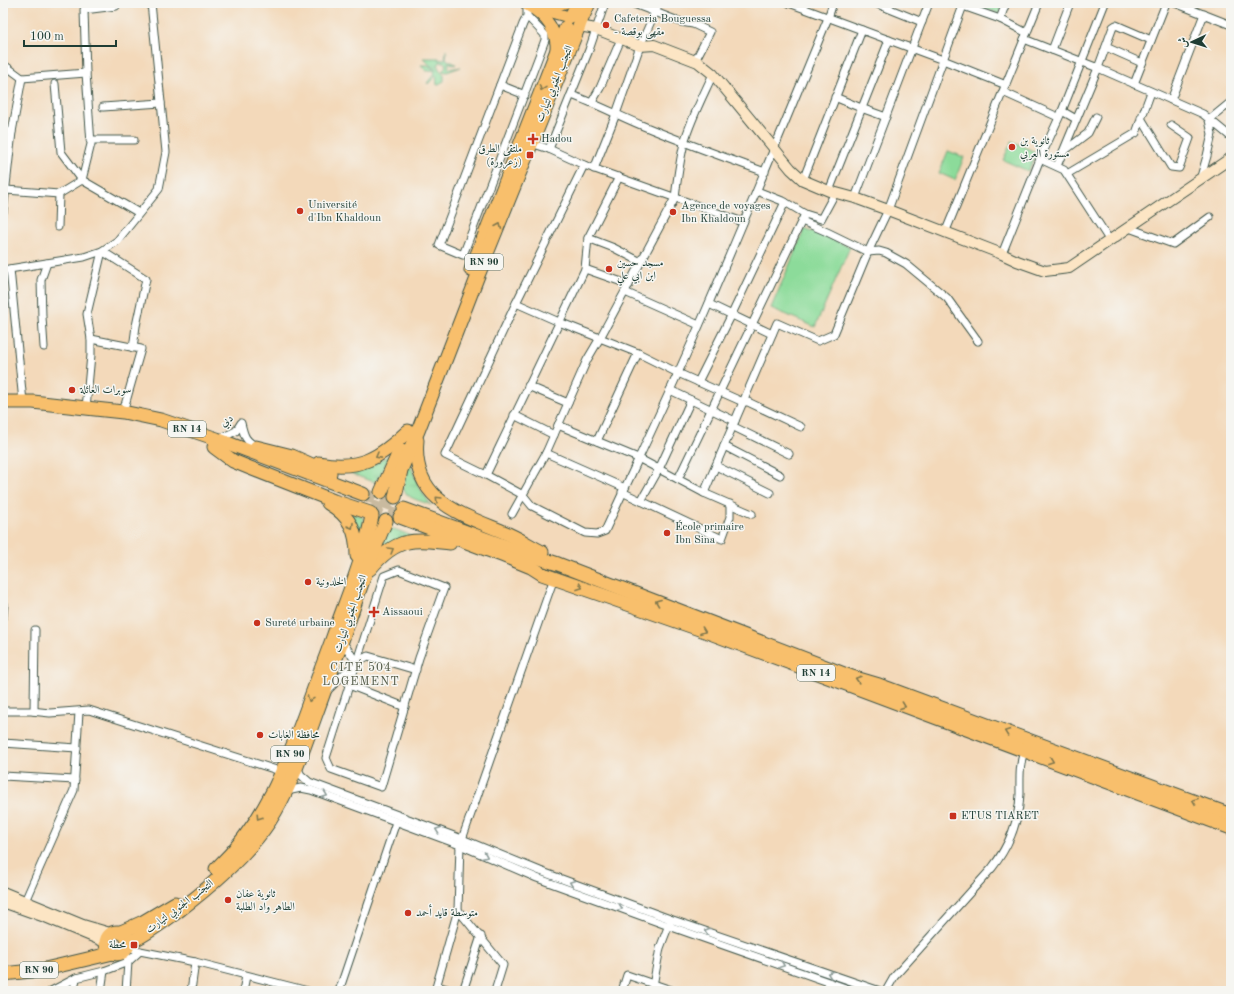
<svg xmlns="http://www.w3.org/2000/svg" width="1234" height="994" viewBox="0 0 1234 994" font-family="'Old Standard TT',Amiri,serif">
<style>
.grass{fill:url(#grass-tufts);stroke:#568c67}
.park{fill:url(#park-dots);stroke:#568c67}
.pitch{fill:#8cdb9a;stroke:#568c67}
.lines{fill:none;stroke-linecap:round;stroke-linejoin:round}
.highway-tunnel{stroke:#c9ba9f;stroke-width:13;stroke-dasharray:13 6;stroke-linecap:butt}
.street-casing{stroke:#3f5448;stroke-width:9}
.secondary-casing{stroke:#3f5448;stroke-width:12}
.primary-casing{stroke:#3f5448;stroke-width:13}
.highway-casing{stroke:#3f5448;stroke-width:15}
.street{stroke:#fff;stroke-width:7}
.secondary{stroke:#fce5c4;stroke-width:10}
.primary{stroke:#f8bf6c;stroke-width:11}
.highway{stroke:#f8bf6c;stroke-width:13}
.oneway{stroke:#81784d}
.oneway2{stroke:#8f9e9a}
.poi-dot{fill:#c8321e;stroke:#f6f6f2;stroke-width:1.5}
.labels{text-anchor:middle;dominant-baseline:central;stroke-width:3;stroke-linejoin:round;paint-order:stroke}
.shield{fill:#f6f6f2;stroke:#60746d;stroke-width:1}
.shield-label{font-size:10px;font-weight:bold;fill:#1f3d34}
.poi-label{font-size:11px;fill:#1f3d34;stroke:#f6f6f2;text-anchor:start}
.street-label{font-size:11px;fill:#1f3d34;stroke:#f6f6f2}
.neighbourhood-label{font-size:12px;letter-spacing:1px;fill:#59604e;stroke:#f6f6f2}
</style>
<defs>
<pattern id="grass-tufts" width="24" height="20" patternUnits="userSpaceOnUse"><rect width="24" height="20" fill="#8cdb9a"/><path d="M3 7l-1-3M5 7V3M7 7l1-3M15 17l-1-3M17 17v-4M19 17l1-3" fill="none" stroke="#78bd85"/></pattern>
<pattern id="park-dots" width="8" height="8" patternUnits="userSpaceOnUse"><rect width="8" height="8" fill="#8cdb9a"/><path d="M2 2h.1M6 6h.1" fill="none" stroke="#78bd85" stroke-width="1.8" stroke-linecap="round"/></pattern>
</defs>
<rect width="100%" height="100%" fill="#f6f6f2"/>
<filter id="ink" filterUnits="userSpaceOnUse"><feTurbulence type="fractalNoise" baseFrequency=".025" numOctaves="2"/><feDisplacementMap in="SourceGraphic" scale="8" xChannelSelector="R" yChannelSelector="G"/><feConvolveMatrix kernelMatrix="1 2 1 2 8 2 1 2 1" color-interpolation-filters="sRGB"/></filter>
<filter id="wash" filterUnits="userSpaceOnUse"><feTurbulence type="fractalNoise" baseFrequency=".012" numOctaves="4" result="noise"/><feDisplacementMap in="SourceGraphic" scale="16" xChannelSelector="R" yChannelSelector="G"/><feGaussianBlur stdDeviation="0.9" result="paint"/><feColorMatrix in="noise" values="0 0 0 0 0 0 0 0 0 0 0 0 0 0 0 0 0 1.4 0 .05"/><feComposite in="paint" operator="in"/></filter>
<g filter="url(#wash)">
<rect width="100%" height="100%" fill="#f3d9ba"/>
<g class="grass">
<path d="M446 51H447L446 59 456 64 455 65 448 62 449 66 448 69 461 67 447 72 442 71 445 68 446 64 444 62H440L438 66 439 69 444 75V81L437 85 436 75 428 84 427 83 435 73 433 70 426 71 421 65H428L435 70H437L431 66 423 58H439V60L445 59Z"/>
<path d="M391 454 377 480 373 482 347 472 371 466Z"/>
<path d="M409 462 419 487 431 505C422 501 406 499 403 488Z"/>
<path d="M346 510 361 516 364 519 361 538Z"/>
<path d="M394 529 417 538 376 554 388 530Z"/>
</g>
<path class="park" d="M971 3H1004L999 14Z"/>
<g class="pitch">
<path d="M1012 141 1037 153 1028 171 1003 160Z"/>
<path d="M948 151 964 157 955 180 939 173Z"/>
<path d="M805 228 850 247 815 327 771 308Z"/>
</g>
</g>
<g filter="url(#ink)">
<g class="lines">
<g class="highway-tunnel">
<path d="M363 494 404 509"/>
<path d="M371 506 400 517"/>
</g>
<defs>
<g id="street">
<path d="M789 3 943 60 1006 85"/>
<path d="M875 3 922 22"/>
<path d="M1175 3 1231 25"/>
<path d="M634 4 681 22 693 24 710 32 695 61"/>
<path d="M963 6 1000 19 1027 33"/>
<path d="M527 16 523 24 439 245 463 255 545 40V35L527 16V5"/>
<path d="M1000 19 1006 3"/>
<path d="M1024 39 1098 68 1203 114 1231 137"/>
<path d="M1106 47 1142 63"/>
<path d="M1052 50 1070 3"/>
<path d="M3 64 22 78 86 73"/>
<path d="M55 84 61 152 82 180 139 213"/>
<path d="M1134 84 1166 3"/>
<path d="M500 85 525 95"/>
<path d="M1003 92 1058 117"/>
<path d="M571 95C595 103 617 115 641 125 682 142 723 157 765 172"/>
<path d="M835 97 861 108 886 117"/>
<path d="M1171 100 1204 14"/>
<path d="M592 102 600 88 621 39"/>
<path d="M103 107 161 103"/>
<path d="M1062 111 1076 119"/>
<path d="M1141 118 1171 167 1179 168 1190 138 1171 125"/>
<path d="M3 131 12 132"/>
<path d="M90 140H134"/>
<path d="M531 143 549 149 584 165 743 222"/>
<path d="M549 149 589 50 605 3"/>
<path d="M1063 152 1088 133 1096 117"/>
<path d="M1040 159 1064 170 1110 241"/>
<path d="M584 165 516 303 445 455 486 475 523 495 532 506 585 533 597 534 605 531C640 455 676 380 709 303 750 208 789 113 828 18L833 3"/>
<path d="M1057 166 1098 68 1113 27 1116 25 1151 40"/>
<path d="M594 169 616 114 640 46 659 3"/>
<path d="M1067 174 1136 133 1151 92"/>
<path d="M803 180 862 30"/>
<path d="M1200 180 1207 156 1212 134 1209 120 1231 102"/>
<path d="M6 190 59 194 82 180 91 144 86 73 84 10 116 6"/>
<path d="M757 191 785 202 805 214"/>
<path d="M829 191 889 40"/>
<path d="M855 198 929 3"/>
<path d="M3 212 12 132 22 78"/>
<path d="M802 221 827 232 868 252 879 251 886 253 906 264 947 298 978 341"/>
<path d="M58 227 59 194"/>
<path d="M1129 228 1173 244 1210 217"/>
<path d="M945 233 1039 3"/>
<path d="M588 238 614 248 641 262"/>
<path d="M1002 254 1040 159 1062 111 1105 3"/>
<path d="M10 269 23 402"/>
<path d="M585 269 619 281 629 285"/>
<path d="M3 270 84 257 102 251 117 241 159 189 166 152 151 3"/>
<path d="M625 292 699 325"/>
<path d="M516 303 559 322 638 353"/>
<path d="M709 304 772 334"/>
<path d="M91 339 141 349 123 412"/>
<path d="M44 347 42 317 41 280 47 263"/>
<path d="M698 382 732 314 785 202"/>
<path d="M528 386 568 403"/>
<path d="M670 390 735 421"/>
<path d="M86 408 91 355V339L87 314 102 251 146 279 136 326 133 348"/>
<path d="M514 415 554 435"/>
<path d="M558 425 638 458 704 493 752 514"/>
<path d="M732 426 789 454"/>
<path d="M219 439 236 431 241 423C244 436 245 441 258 447"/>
<path d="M597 441 638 353 678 373 743 402H748L801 427"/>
<path d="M724 446 780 475"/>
<path d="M546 453 625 488"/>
<path d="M716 466 770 493"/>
<path d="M486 475 585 269 588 238 619 177"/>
<path d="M678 479 805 214 821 219 835 193"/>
<path d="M622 492 722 539 730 517V504"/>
<path d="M704 493 777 323 818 341 834 334 868 252 888 210 964 3"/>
<path d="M641 501 659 469 691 400"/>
<path d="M512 514 546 453 587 360 600 338 675 198C677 180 680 161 684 143 691 119 703 96 713 74"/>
<path d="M399 570 444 588 419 658 381 787 331 769 326 758 384 576Z"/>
<path d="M3 616 4 604"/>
<path d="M342 641 356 662"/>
<path d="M349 685 405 707"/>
<path d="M327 691 356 662 368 656 416 670"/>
<path d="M3 711H31L50 713 89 710 283 772"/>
<path d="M34 711 35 630"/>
<path d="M3 743 77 748"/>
<path d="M297 767 301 775 309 782 462 839 540 871 670 919 880 991"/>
<path d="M3 776 75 780"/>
<path d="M287 791 301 788 311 790 460 845 537 878 669 926 854 991"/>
<path d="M25 901 74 790 79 712"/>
<path d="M458 910 503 965 495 991"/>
<path d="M127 947 140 951 195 962 308 991"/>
<path d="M437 986 454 991"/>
<path d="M51 991 76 978 104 971 128 962 140 951"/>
<path d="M74 991 76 978"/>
<path d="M101 991 104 971"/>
<path d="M126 991 128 962 126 950"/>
<path d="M191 991 195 962"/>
<path d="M243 991 246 976"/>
<path d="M339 991 396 822"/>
<path d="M435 991 458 910 460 845 554 578"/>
<path d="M463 991 481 936"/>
<path d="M622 991 627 975 674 991"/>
<path d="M652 991 660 948 670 922"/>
<path d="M886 991 894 977 992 868C1009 846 1019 822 1020 794 1020 779 1019 766 1024 751"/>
</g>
<g id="secondary">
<path d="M579 26 596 29 640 46 654 45 698 62 713 74 791 169 803 180 829 191 855 198 888 210 1002 254 1017 261 1045 271 1069 268 1231 158"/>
<path d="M3 892 83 925 110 933"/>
<path d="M3 902 45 917 105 942"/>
</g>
<g id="primary">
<path d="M527 5C545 15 558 30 556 52"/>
<path d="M542 6H552L565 3"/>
<path d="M537 8 569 17"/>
</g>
<g id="highway">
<path d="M571 16 578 3"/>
<path d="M471 270 566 27"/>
<path d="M3 402H33L86 408 123 412 161 420 217 439 363 494"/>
<path d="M417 440C411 501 461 514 506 533 518 538 530 546 542 552"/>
<path d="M214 447 233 461 250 468 334 501 370 513"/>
<path d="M256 447 292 456 330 473"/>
<path d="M319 463C359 471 380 458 408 431"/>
<path d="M381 492 400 450"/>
<path d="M395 497 401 470 418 431 477 278 579 26 580 23 589 3"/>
<path d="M328 503C350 516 357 531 357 556"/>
<path d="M404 509 515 550 558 564 852 677 879 685 1231 815"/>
<path d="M400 517 504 556 531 567 542 574 702 630 1231 828"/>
<path d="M370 569C380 557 392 545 408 542 421 539 437 542 450 543"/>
<path d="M216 869C266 821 285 768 308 705 316 682 325 659 333 637 347 597 364 557 372 516"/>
<circle cx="117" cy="943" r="11"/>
<path d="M121 932 143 922 175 903"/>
<path d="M128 943C147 935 164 921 181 909 214 884 246 856 269 822 290 790 302 753 315 717 329 679 342 641 355 603 365 575 374 548 386 521"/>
<path d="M3 974 41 970 113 953"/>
</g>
</defs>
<use href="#street" class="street-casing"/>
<use href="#secondary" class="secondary-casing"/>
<use href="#primary" class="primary-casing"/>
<use href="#highway" class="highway-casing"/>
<use href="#street" class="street"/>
<use href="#secondary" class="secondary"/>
<use href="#primary" class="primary"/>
<use href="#highway" class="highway"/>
</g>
<defs><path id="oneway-chevron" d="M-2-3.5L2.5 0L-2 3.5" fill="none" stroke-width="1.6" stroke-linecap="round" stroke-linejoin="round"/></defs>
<g class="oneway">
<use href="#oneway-chevron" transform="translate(542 88) rotate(111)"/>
<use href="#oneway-chevron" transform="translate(499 226) rotate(-67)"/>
<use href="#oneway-chevron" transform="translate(378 456) rotate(151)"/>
<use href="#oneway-chevron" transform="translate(438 499) rotate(-135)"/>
<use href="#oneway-chevron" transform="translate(351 526) rotate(60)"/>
<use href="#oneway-chevron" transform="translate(391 550) rotate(-31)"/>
<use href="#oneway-chevron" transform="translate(580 587) rotate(20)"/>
<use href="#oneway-chevron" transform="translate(658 602) rotate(-159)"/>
<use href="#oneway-chevron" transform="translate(703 631) rotate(20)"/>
<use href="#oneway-chevron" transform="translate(858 679) rotate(-163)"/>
<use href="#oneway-chevron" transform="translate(310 699) rotate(110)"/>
<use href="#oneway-chevron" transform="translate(903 706) rotate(20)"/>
<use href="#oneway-chevron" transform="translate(1007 732) rotate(-160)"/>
<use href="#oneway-chevron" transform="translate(1051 761) rotate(20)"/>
<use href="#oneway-chevron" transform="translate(1195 801) rotate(-159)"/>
<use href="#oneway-chevron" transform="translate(259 817) rotate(123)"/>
</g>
<g class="oneway2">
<use href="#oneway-chevron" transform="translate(325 795) rotate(20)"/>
<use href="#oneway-chevron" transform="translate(438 830) rotate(-160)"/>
<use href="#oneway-chevron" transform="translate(485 856) rotate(23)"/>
<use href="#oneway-chevron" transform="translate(572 883) rotate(-160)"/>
<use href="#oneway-chevron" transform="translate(620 908) rotate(20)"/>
<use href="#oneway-chevron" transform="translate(707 931) rotate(-161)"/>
<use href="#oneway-chevron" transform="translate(782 965) rotate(20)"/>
<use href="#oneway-chevron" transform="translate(830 974) rotate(-161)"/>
</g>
</g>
<g class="poi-dot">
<circle cx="606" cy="25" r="4"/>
<path d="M531 133h4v4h4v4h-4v4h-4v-4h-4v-4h4z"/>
<circle cx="1012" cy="147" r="4"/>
<rect x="526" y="151" width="8" height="8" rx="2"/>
<circle cx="300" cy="211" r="4"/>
<circle cx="673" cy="212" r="4"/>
<circle cx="609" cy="269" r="4"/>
<circle cx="72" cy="390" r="4"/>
<circle cx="667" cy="533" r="4"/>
<circle cx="308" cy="582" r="4"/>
<path d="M372 606h4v4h4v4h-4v4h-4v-4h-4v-4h4z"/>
<circle cx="257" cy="623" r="4"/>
<circle cx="260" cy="735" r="4"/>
<rect x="949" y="812" width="8" height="8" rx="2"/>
<circle cx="228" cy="900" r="4"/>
<circle cx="408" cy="913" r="4"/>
<rect x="130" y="941" width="8" height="8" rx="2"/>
</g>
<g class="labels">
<g class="shield">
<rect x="465" y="254" width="38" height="16" rx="3"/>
<rect x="168" y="421" width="38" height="16" rx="3"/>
<rect x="797" y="665" width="38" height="16" rx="3"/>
<rect x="271" y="746" width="38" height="16" rx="3"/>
<rect x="20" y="962" width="38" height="16" rx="3"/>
</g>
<g class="shield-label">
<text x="484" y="262">RN 90</text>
<text x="187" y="429">RN 14</text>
<text x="816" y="673">RN 14</text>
<text x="290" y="754">RN 90</text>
<text x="39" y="970">RN 90</text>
</g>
<g class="poi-label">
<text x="614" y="19">Cafeteria Bouguessa<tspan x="614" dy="13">- مقهى بوقصة</tspan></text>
<text x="541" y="139">Hadou</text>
<text x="1020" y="141">ثانوية بن<tspan x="1020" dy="13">مستورة العربي</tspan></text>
<text x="522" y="149" text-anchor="end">ملتقى الطرق<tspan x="522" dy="13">(زعرورة)</tspan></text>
<text x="308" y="205">Université<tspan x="308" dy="13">d'Ibn Khaldoun</tspan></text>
<text x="681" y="206">Agence de voyages<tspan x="681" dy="13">Ibn Khaldoun</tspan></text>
<text x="617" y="263">مسجد حسين<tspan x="617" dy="13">ابن ابي علي</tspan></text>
<text x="80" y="390">سوبرات العائلة</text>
<text x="675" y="527">École primaire<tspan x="675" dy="13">Ibn Sina</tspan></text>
<text x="316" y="582">الخلدونية</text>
<text x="382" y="612">Aissaoui</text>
<text x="265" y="623">Sureté urbaine</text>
<text x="268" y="735">محافظة الغابات</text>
<text x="961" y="816">ETUS TIARET</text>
<text x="236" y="894">ثانوية عفان<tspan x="236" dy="13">الطاهر واد الطلبة</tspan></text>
<text x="416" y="913">متوسطة قايد أحمد</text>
<text x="126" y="945" text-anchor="end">محطة</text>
</g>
<g class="street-label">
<text transform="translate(555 84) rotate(-68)">التجنب الجنوبي لتيارت</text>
<text transform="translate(227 421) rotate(-34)">دبي</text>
<text transform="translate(351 614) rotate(-71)">التجنب الجنوبي لتيارت</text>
<text transform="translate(180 907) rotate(-37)">التجنب الجنوبي لتيارت</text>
</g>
<g class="neighbourhood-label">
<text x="361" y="668">CITÉ 504<tspan x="361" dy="14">LOGEMENT</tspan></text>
</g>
</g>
<rect width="1234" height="994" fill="none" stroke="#f6f6f2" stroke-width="16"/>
<g transform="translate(1192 42) rotate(266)" stroke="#f6f6f2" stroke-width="3" paint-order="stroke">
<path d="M0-3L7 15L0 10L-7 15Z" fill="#1f3d34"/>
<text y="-6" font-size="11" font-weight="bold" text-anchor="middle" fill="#1f3d34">ش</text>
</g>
<path d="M24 40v6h92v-6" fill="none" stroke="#1f3d34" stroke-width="2"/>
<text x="30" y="40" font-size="12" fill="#1f3d34" stroke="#f6f6f2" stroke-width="3" paint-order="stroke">100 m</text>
</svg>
